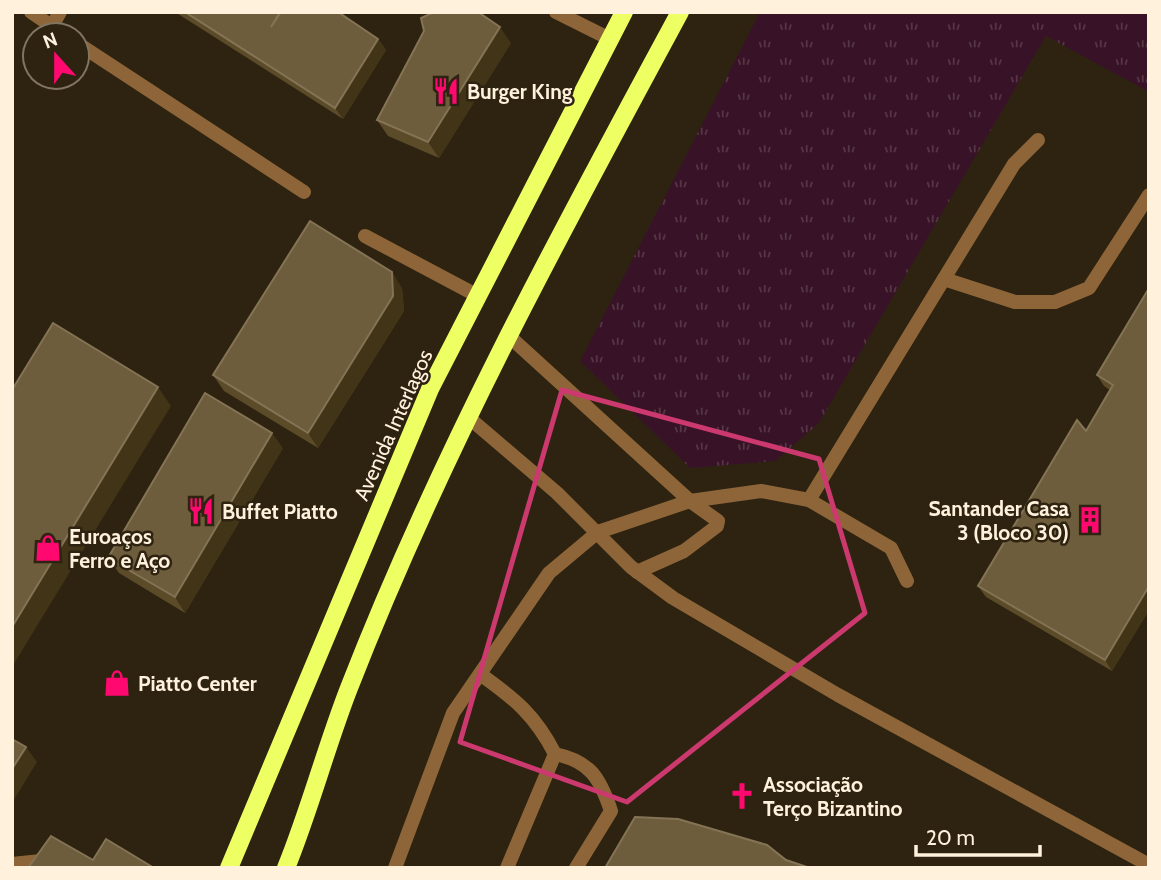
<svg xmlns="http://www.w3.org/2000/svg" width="1161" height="880" viewBox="0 0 1161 880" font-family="Cabin,sans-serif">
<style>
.grass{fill:url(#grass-tufts)}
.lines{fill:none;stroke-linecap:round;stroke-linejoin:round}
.lane{stroke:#8e6539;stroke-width:14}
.street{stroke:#8e6539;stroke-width:14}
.primary{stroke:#eeff63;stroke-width:18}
.wall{fill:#5b4b29}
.shaded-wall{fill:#413417}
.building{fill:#6d5d3c;stroke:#847455;stroke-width:2}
.marked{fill:none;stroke:#cb396e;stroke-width:5;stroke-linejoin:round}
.labels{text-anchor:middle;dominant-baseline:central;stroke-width:5;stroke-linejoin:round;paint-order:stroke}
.poi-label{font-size:21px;font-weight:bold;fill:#fff1dc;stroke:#2d2310;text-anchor:start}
.street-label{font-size:21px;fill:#fff1dc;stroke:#2d2310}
</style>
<defs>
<pattern id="grass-tufts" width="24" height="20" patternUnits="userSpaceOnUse" patternTransform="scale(1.75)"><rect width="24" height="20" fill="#381327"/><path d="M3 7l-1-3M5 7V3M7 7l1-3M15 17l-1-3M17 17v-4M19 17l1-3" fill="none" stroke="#563646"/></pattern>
</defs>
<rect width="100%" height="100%" fill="#2d2310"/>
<path class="grass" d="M760 12H1149V92L1046 36 819 423 775 461 690 468 580 361Z"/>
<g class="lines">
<g class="lane">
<path d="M556 12 610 39"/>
<path d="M944 279 1015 302H1055L1089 288 1149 195"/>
<path d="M510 337 690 501 718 521 717 526 684 551 637 572"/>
<path d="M468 417 557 493 631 567 673 598 838 695 1149 865"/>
<path d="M809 500 1014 164 1038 140"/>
<path d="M480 674C515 699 535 715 555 754L507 868"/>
<path d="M555 754C590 761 600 778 611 811L576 868"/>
<path d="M12 864 41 861"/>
<path d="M395 868 453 713 549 573 598 532 690 501 761 491 809 500 891 548 907 581"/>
</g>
<g class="street">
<path d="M31 12 65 35"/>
<path d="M52 26 60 12"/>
<path d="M77 43 304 192"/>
<path d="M365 236 478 296"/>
</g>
<g class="primary">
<path d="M229 868 430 389 624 12"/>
<path d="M286 868C310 809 326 747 349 688 440 454 561 232 680 12"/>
</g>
</g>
<g class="wall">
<path d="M175 12H338L378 39 386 50 343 119Z"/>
<path d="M511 43 439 158 388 136 377 120Z"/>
<path d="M402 288 404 311 318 448 224 391 213 375Z"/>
<path d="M1149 288V610L1112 671 986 597 978 586 1086 431 1110 390 1104 386 1097 375Z"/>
<path d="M283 448 185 613 119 573 108 558Z"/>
</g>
<g class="shaded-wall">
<path d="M500 27 511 43 439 158 428 142Z"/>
<path d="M378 39 386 50 343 119 335 108Z"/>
<path d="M392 272 402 288 404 311 318 448 308 433Z"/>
<path d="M158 387 171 406 12 667V627Z"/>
<path d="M272 433 283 448 185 613 175 597Z"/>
<path d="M1149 586V610L1112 671 1105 660Z"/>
<path d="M26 747 37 762 12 803V769Z"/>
</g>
<g class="building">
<path d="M185 12H280L271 27 281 12H338L378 39 335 108Z"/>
<path d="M434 12H478L500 27 428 142 377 120 424 31 421 18Z"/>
<path d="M310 221 392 272 393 296 308 433 213 375Z"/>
<path d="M1149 288V586L1105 660 978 586 1077 420 1086 431 1113 385 1097 375Z"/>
<path d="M53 323 158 387 12 627V390Z"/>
<path d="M205 393 272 433 175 597 108 558Z"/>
<path d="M12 739 26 747 12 769Z"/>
<path d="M635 817 678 819 767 845 786 860 810 868H605Z"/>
<path d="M51 836 93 860 106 839 154 868H28Z"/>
</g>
<path class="marked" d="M562 390 819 459 865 613 627 802 460 742Z"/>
<defs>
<symbol id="restaurant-bare" viewBox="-9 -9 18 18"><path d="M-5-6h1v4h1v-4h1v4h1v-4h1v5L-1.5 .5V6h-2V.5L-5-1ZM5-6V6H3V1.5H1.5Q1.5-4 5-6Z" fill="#ff0870" stroke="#2d2310" stroke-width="2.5" paint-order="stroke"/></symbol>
<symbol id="building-bare" viewBox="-9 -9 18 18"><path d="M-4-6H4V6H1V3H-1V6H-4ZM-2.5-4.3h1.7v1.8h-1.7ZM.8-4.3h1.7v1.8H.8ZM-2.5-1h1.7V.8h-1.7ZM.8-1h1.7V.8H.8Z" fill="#ff0870" stroke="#2d2310" stroke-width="2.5" paint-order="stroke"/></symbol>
<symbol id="shop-bare" viewBox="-9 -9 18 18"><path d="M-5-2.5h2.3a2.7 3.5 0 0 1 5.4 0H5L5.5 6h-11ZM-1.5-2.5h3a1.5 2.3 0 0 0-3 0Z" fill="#ff0870" stroke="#2d2310" stroke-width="2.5" paint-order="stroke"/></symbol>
<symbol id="church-bare" viewBox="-9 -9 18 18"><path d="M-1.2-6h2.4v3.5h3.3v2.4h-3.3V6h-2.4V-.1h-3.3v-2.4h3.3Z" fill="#ff0870" stroke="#2d2310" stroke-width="2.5" paint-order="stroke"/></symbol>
</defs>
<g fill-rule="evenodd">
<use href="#restaurant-bare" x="427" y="72" width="38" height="38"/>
<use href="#restaurant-bare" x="182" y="492" width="38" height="38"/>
<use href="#building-bare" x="1071" y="501" width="38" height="38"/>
<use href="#shop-bare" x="29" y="529" width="38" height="38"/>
<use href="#shop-bare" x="98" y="664" width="38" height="38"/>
<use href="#church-bare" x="723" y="777" width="38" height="38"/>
</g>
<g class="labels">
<g class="poi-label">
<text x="467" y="91">Burger King</text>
<text x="1069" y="508" text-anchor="end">Santander Casa<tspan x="1069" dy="24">3 (Bloco 30)</tspan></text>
<text x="222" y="511">Buffet Piatto</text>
<text x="69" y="536">Euroaços<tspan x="69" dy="24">Ferro e Aço</tspan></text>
<text x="138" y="683">Piatto Center</text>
<text x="763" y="784">Associação<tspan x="763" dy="24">Terço Bizantino</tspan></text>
</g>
<g class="street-label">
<text transform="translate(393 425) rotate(-66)">Avenida Interlagos</text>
</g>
</g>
<rect width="1161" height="880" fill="none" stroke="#fff1dc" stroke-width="28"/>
<g transform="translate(56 56) rotate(339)"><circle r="33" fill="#2d2310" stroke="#817562" stroke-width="2"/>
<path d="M0-5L12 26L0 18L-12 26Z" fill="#ff0870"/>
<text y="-10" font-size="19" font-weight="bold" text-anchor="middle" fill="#fff1dc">N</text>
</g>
<path d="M916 845v10h124v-10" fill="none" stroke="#fff1dc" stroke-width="3.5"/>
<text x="926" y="845" font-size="21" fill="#fff1dc" stroke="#2d2310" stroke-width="5" paint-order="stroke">20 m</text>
</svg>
